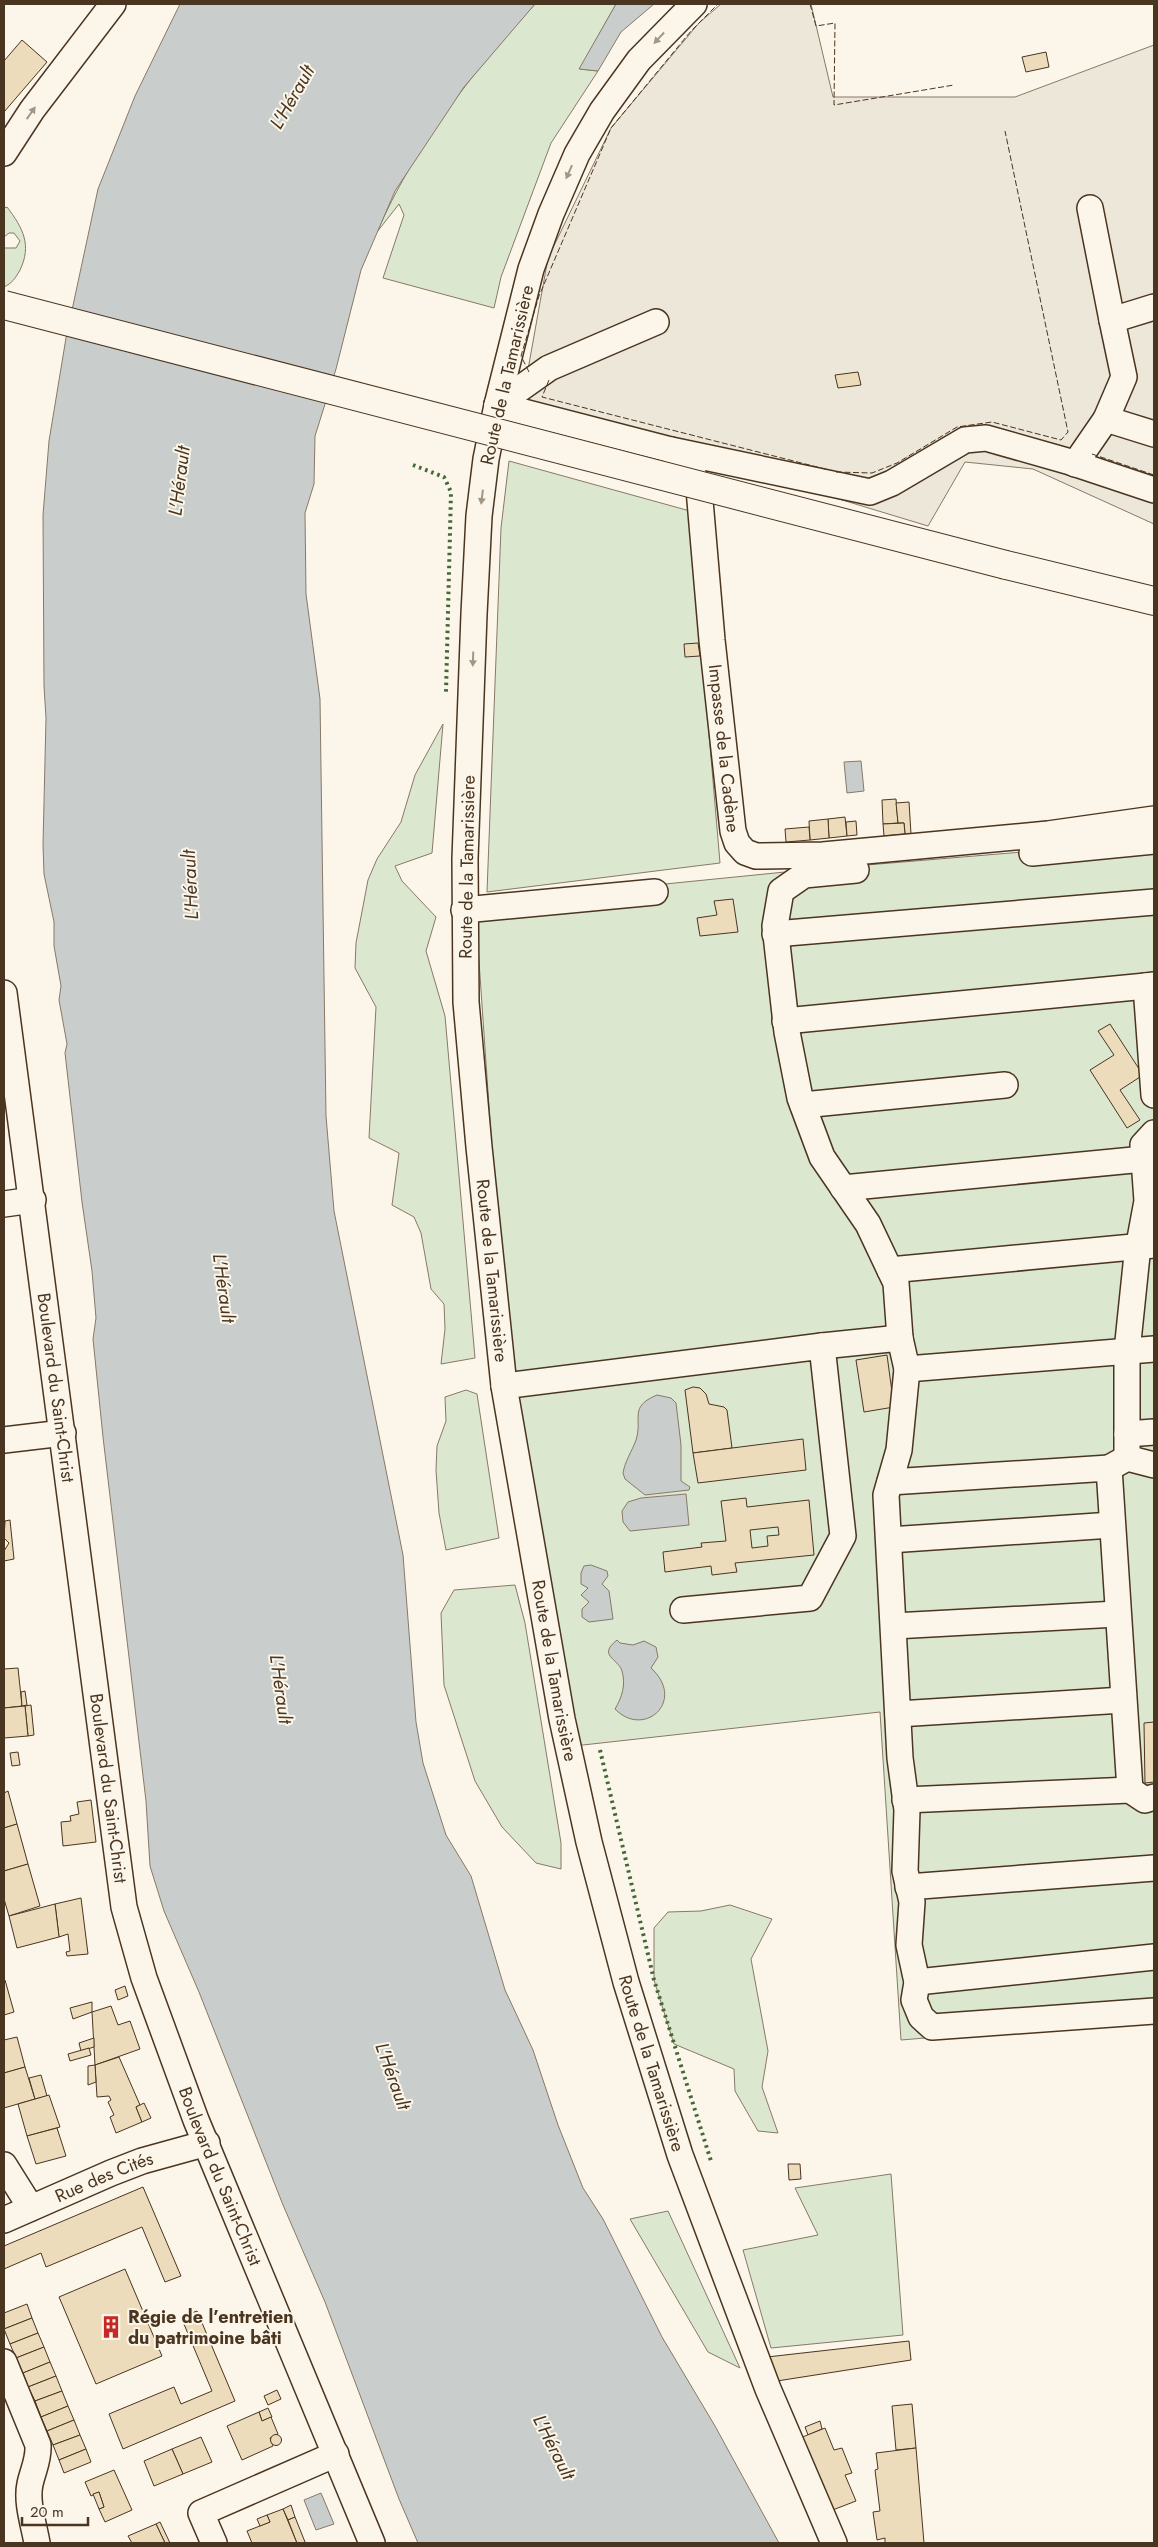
<svg xmlns="http://www.w3.org/2000/svg" width="1158" height="2547" viewBox="0 0 1158 2547" font-family="Jost,sans-serif">
<style>
.green{fill:#dce7d0;stroke:#887966}
.parking{fill:#ede7d9;stroke:#887966}
.water{fill:#c9cecd;stroke:#887966}
.building{fill:#ecdcbc;stroke:#4a3520;fill-rule:evenodd}
.lines{fill:none;stroke-linecap:round;stroke-linejoin:round}
.minor-casing{stroke:#4a3520;stroke-width:28}
.highway-casing{stroke:#4a3520;stroke-width:30}
.minor{stroke:#fbf6e9;stroke-width:25}
.highway{stroke:#fbf6e9;stroke-width:28}
.highway-bridge-casing{stroke:#4a3520;stroke-width:30;stroke-linecap:butt}
.highway-bridge{stroke:#fbf6e9;stroke-width:28}
.hedge{stroke:#436837;stroke-width:4;stroke-dasharray:2.5 4;stroke-linecap:butt}
.fence{stroke:#4a3520;stroke-width:1;stroke-dasharray:6 2.5;stroke-linecap:butt}
.oneway{fill:#a29684}
.labels{text-anchor:middle;dominant-baseline:central;stroke-width:4;stroke-linejoin:round;paint-order:stroke}
.street-label{font-size:18px;fill:#4a3520;stroke:#fbf6e9}
.poi-label{font-size:18px;font-weight:bold;fill:#4a3520;stroke:#fbf6e9;text-anchor:start}
.water-label{font-size:19px;font-style:italic;fill:#4a3520;stroke:#fbf6e9}
</style>
<rect width="100%" height="100%" fill="#fbf6e9"/>
<g class="green">
<path d="M535 4H616L580 69 598 71 551 143 501 277 494 308 383 278 404 215 399 204 377 232C414 147 473 71 535 4Z"/>
<path d="M7 207C23 228 32 245 20 270 15 279 12 283 4 287V248H16L20 241 14 233H9L4 237V208Z"/>
<path d="M509 461 690 511 720 863 487 892 501 528Z"/>
<path d="M443 724 432 853 395 866 402 881 436 917 426 951 445 1016 475 1358 441 1364 445 1329 444 1304 431 1289 421 1233 414 1217 392 1205 399 1153 369 1138 376 1007 355 968 356 943 368 880 377 859 401 822 415 775Z"/>
<path d="M1154 841V2019L901 2040 880 1712 574 1746 507 1368 475 903 795 871Z"/>
<path d="M466 1390 477 1394 499 1538 446 1550 439 1513 436 1470 437 1446 446 1421 445 1397Z"/>
<path d="M515 1585 525 1623 561 1843V1869L536 1863 502 1827 475 1781 444 1685 441 1613 454 1590Z"/>
<path d="M730 1905 772 1919 751 1959 768 2051 762 2087 778 2133 758 2131 735 2091 734 2069 674 2044 654 1980V1928L668 1912 701 1911Z"/>
<path d="M891 2174 903 2335 771 2348 743 2250 818 2235 795 2188Z"/>
<path d="M668 2211 740 2368 708 2352 630 2219Z"/>
</g>
<path class="parking" d="M721 4H811L833 97H1015L1154 45V524L1033 469 965 462 928 526 522 403 548 258 611 128 699 23Z"/>
<g class="water">
<path d="M180 4H535L464 87 395 191 361 270 336 369 315 436 314 484 305 513 306 594 320 699 326 1116 334 1211 403 1555 416 1722 423 1763 446 1835 471 1876 505 1990 533 2050 558 2125 583 2188 603 2219 662 2337 715 2426 779 2543H418L399 2499 325 2302 283 2205 199 1992 164 1911 150 1866 146 1801 103 1437 93 1339 96 1318 92 1271 82 1202 65 1053 67 1044 59 1000 61 986 54 946V922L44 874 43 845 46 718 44 686 43 515 49 441 66 338 98 189 135 96Z"/>
<path d="M616 4H654L621 32 598 71 579 69Z"/>
<path d="M861 761 864 791 847 793 844 762Z"/>
<path d="M657 1395 671 1398 676 1403 681 1445V1481L690 1487 689 1490 645 1495 625 1479 623 1473C625 1461 632 1451 636 1440 643 1418 628 1407 657 1395Z"/>
<path d="M686 1494 689 1525 630 1531 623 1522 622 1511 628 1502 641 1498Z"/>
<path d="M591 1565 607 1571 608 1576 602 1584 609 1591 613 1619 589 1622 582 1617V1609L589 1602 581 1595 588 1588 581 1584V1573L584 1566Z"/>
<path d="M617 1640 620 1643 633 1645 644 1641 656 1647 658 1657 651 1668C687 1701 644 1739 615 1709 622 1697 626 1685 622 1671 618 1658 597 1656 617 1640Z"/>
<path d="M321 2493 334 2524 316 2530 304 2500Z"/>
</g>
<g class="building">
<path d="M22 40 47 62 4 112V61Z"/>
<path d="M1046 52 1049 67 1026 72 1022 57Z"/>
<path d="M858 372 861 385 838 388 835 375Z"/>
<path d="M698 643 700 656 685 657 684 644Z"/>
<path d="M896 799 898 823 883 824 882 800Z"/>
<path d="M909 802 911 834H905L904 823H898L896 803Z"/>
<path d="M845 817 847 836 829 838 828 819Z"/>
<path d="M828 819 829 838 810 840 809 821Z"/>
<path d="M856 821 857 835 847 836 846 822Z"/>
<path d="M904 823 905 834 884 836 883 824Z"/>
<path d="M809 827 810 840 786 842 785 829Z"/>
<path d="M733 899 738 932 700 936 697 918 717 915 714 901Z"/>
<path d="M1110 1024 1143 1075 1120 1090 1140 1120 1127 1128 1090 1070 1114 1055 1098 1031Z"/>
<path d="M887 1355 894 1407 864 1412 856 1360Z"/>
<path d="M693 1387 700 1388 706 1394 709 1404 724 1407 727 1410 732 1448 693 1453 685 1390Z"/>
<path d="M803 1439 806 1470 698 1483 693 1453Z"/>
<path d="M746 1498 747 1507 809 1500 814 1555 735 1563 737 1572 712 1575 711 1566 665 1572 663 1552 702 1547 701 1543 726 1541 721 1501ZM778 1527 779 1535 767 1536 768 1546 752 1548 750 1530Z"/>
<path d="M10 1520 14 1559 4 1561V1551L9 1543 4 1538 5 1521Z"/>
<path d="M18 1668 22 1706 4 1708V1669Z"/>
<path d="M25 1691 27 1705 22 1706 21 1692Z"/>
<path d="M31 1705 34 1735 28 1736 25 1706Z"/>
<path d="M25 1706 28 1736 4 1738V1708Z"/>
<path d="M1154 1722V1782L1145 1783 1144 1723Z"/>
<path d="M18 1752 20 1765 12 1766 10 1753Z"/>
<path d="M8 1791 17 1824 4 1828V1793Z"/>
<path d="M91 1800 96 1842 63 1846 61 1822 71 1821 70 1816 79 1814 77 1802Z"/>
<path d="M17 1824 28 1864 4 1871V1828Z"/>
<path d="M28 1864 40 1906 9 1916 4 1899V1871Z"/>
<path d="M81 1898 88 1954 67 1956 66 1952 70 1951 68 1934 59 1937 55 1904Z"/>
<path d="M55 1904 59 1937 17 1948 9 1916Z"/>
<path d="M5 1980 14 2012 4 2015V1980Z"/>
<path d="M125 1986 128 1996 118 2000 115 1990Z"/>
<path d="M92 2002V2012L73 2019 70 2008Z"/>
<path d="M111 2006 118 2025 130 2021 140 2049 95 2065 92 2012Z"/>
<path d="M17 2037 25 2067 4 2073V2040Z"/>
<path d="M94 2038V2047L81 2051 79 2043Z"/>
<path d="M89 2048 91 2055 70 2061 68 2054Z"/>
<path d="M119 2057 140 2105 136 2107 142 2122 116 2133 110 2117 114 2115 108 2102 111 2100 109 2096 97 2097 95 2065Z"/>
<path d="M95 2065 96 2082 88 2085V2066Z"/>
<path d="M25 2067 35 2099 4 2108V2073Z"/>
<path d="M41 2075 47 2096 35 2099 29 2078Z"/>
<path d="M49 2095 60 2127 27 2136 18 2104Z"/>
<path d="M144 2103 151 2118 142 2122 136 2107Z"/>
<path d="M57 2128 66 2156 36 2164 27 2136Z"/>
<path d="M788 2164H800L801 2179 789 2180Z"/>
<path d="M143 2187 181 2276 165 2282 142 2227 46 2267 41 2253 4 2269V2246Z"/>
<path d="M125 2269 162 2356 96 2384 59 2297Z"/>
<path d="M27 2304 32 2318 4 2329V2313Z"/>
<path d="M197 2311 235 2401 123 2449 109 2414 174 2387 181 2404 212 2391 181 2317Z"/>
<path d="M32 2318 38 2333 10 2344 4 2329Z"/>
<path d="M38 2333 44 2347 16 2358 10 2344Z"/>
<path d="M909 2341 911 2360 777 2381 767 2357Z"/>
<path d="M44 2347 50 2362 23 2373 16 2358Z"/>
<path d="M50 2362 56 2376 28 2387 23 2373Z"/>
<path d="M56 2376 62 2391 35 2401 28 2387Z"/>
<path d="M277 2390 281 2399 268 2405 264 2396Z"/>
<path d="M62 2391 68 2406 41 2417 35 2401Z"/>
<path d="M912 2404 916 2448 896 2450 892 2406Z"/>
<path d="M68 2406 74 2420 47 2431 41 2417Z"/>
<path d="M268 2408 272 2417 262 2421 259 2412Z"/>
<path d="M259 2412 262 2421 271 2417 278 2434 270 2438 273 2446 242 2460 227 2426Z"/>
<path d="M74 2420 80 2435 53 2445 47 2431Z"/>
<path d="M820 2421 822 2429 808 2435 805 2427Z"/>
<path d="M825 2428 834 2450 842 2448 852 2473 845 2475 856 2501 830 2511 800 2438Z"/>
<circle cx="276" cy="2440" r="5.5"/>
<path d="M80 2435 86 2449 59 2460 53 2445Z"/>
<path d="M201 2437 212 2462 183 2474 172 2449Z"/>
<path d="M916 2448 924 2543H885V2538L877 2540 873 2512 880 2511 875 2470 878 2469 876 2453Z"/>
<path d="M86 2449 91 2462 64 2473 59 2460Z"/>
<path d="M172 2449 183 2474 154 2486 144 2461Z"/>
<path d="M114 2470 132 2510 105 2522 99 2509 104 2507 99 2492 91 2496 85 2482Z"/>
<path d="M99 2492 104 2507 99 2509 93 2494Z"/>
<path d="M291 2505 295 2517 288 2520 283 2509Z"/>
<path d="M283 2509 297 2543H252L247 2531 270 2522 267 2515Z"/>
<path d="M267 2515 270 2522 260 2526 257 2519Z"/>
<path d="M295 2517 305 2542 303 2543H297L288 2520Z"/>
<path d="M160 2522 170 2543H165L156 2524Z"/>
<path d="M156 2524 165 2543H132L128 2536Z"/>
</g>
<g class="lines">
<defs>
<g id="minor">
<path id="s1" d="M694 4 639 60 602 111 577 154 551 214 531 269 497 405 486 459 479 516 474 614 465 859 466 1002 479 1147 504 1386 562 1719 589 1842 626 1982 680 2155 768 2389 834 2543"/>
<path d="M4 153 32 110 113 4"/>
<path d="M1090 208 1112 320"/>
<path id="s2" d="M497 405 671 450 689 464 699 489 712 640 733 831 737 843 745 852 756 856 823 855 1048 834 1154 819"/>
<path d="M497 405 549 368 656 322"/>
<path d="M1106 419 1154 434"/>
<path d="M671 450 870 492 892 483 965 440 986 438 1067 461 1154 490"/>
<path d="M1075 464 1106 419 1124 377 1112 320 1154 307"/>
<path d="M1032 853 1154 841"/>
<path d="M856 870 804 875 781 891 775 926 787 1032 800 1098 822 1157 868 1224 896 1283 900 1338"/>
<path d="M464 910 655 892"/>
<path d="M775 934 1154 902"/>
<path d="M1154 985 1146 986 1154 1095"/>
<path id="s3" d="M4 993 124 1907 144 1978 196 2120 372 2543"/>
<path d="M785 1021 1146 986"/>
<path d="M803 1105 1005 1085"/>
<path d="M843 1188 1154 1158"/>
<path d="M4 1204 33 1200"/>
<path d="M890 1270 1154 1245"/>
<path d="M822 1346 900 1338 907 1369 1154 1349"/>
<path d="M907 1369 899 1450 886 1495 900 1758 907 1810 905 1871 912 1902 909 1945 917 1982 914 2000 921 2017 932 2027 1154 2011"/>
<path d="M504 1386 822 1346 843 1536 810 1598 683 1610"/>
<path d="M1127 1434 1154 1432"/>
<path d="M4 1440 63 1433"/>
<path d="M1127 1458V1351L1137 1255 1147 1201 1143 1145 1154 1133"/>
<path d="M1154 1465 1127 1458 1109 1468 1130 1790 1145 1800 1154 1797"/>
<path d="M890 1482 1109 1468"/>
<path d="M889 1540 1112 1525"/>
<path d="M894 1626 1117 1614"/>
<path d="M898 1714 1123 1700"/>
<path d="M905 1800 1130 1790"/>
<path d="M908 1887 1154 1868"/>
<path d="M917 1982 1154 1957"/>
<path d="M4 2165 31 2208"/>
<path id="s4" d="M4 2220 111 2173 142 2161 207 2143"/>
<path d="M4 2362 38 2445C39 2460 33 2470 30 2484 26 2502 34 2525 37 2543"/>
<path d="M214 2543 201 2513 336 2454"/>
</g>
<path id="highway" d="M1006 565 1154 601"/>
</defs>
<use href="#minor" class="minor-casing"/>
<use href="#highway" class="highway-casing"/>
<use href="#minor" class="minor"/>
<use href="#highway" class="highway"/>
<defs>
<path id="highway-bridge" d="M4 305 1006 565"/>
</defs>
<use href="#highway-bridge" class="highway-bridge-casing"/>
<use href="#highway-bridge" class="highway-bridge"/>
<g class="hedge">
<path d="M413 465 444 477 451 492 446 692"/>
<path d="M600 1750 654 1980 711 2161"/>
</g>
<g class="fence">
<path d="M810 4 816 26 835 23 834 105 954 85"/>
<path d="M529 372 521 356 539 296 611 128 691 31 718 4"/>
<path d="M549 380 542 397 829 470"/>
<path d="M1092 454 1154 475"/>
<path d="M836 472 872 473 897 463 957 427 992 422 1061 440 1068 432 1005 131"/>
</g>
</g>
<defs><path id="oneway-solid" d="M-6-.8H1V-3.2L6.5 0L1 3.2V.8H-6Z" transform="scale(1.25)"/></defs>
<g class="oneway">
<use href="#oneway-solid" transform="translate(659 38) rotate(133)"/>
<use href="#oneway-solid" transform="translate(31 113) rotate(-55)"/>
<use href="#oneway-solid" transform="translate(569 172) rotate(114)"/>
<use href="#oneway-solid" transform="translate(482 497) rotate(97)"/>
<use href="#oneway-solid" transform="translate(473 659) rotate(92)"/>
</g>
<defs>
<symbol id="building-bare" viewBox="-9 -9 18 18"><path d="M-4-6H4V6H1V3H-1V6H-4ZM-2.5-4.3h1.7v1.8h-1.7ZM.8-4.3h1.7v1.8H.8ZM-2.5-1h1.7V.8h-1.7ZM.8-1h1.7V.8H.8Z" fill="#c62828" stroke="#fbf6e9" stroke-width="2.5" paint-order="stroke"/></symbol>
</defs>
<g fill-rule="evenodd">
<use href="#building-bare" x="95" y="2311" width="32" height="32"/>
</g>
<g class="labels">
<g class="street-label">
<text transform="translate(507 375) rotate(-77)">Route de la Tamarissière</text>
<text stroke="none"><textPath href="#s2" startOffset="490">Impasse de la Cadène</textPath></text>
<text transform="translate(467 867) rotate(-89)">Route de la Tamarissière</text>
<text stroke="none"><textPath href="#s1" startOffset="1324">Route de la Tamarissière</textPath></text>
<text stroke="none"><textPath href="#s3" startOffset="398">Boulevard du Saint-Christ</textPath></text>
<text stroke="none"><textPath href="#s1" startOffset="1729">Route de la Tamarissière</textPath></text>
<text stroke="none"><textPath href="#s3" startOffset="802">Boulevard du Saint-Christ</textPath></text>
<text stroke="none"><textPath href="#s1" startOffset="2134">Route de la Tamarissière</textPath></text>
<text stroke="none"><textPath href="#s3" startOffset="1208">Boulevard du Saint-Christ</textPath></text>
<text stroke="none"><textPath href="#s4" startOffset="109">Rue des Cités</textPath></text>
</g>
<g class="poi-label">
<text x="128" y="2317">Régie de l’entretien<tspan x="128" dy="21">du patrimoine bâti</tspan></text>
</g>
<g class="water-label">
<text transform="translate(292 97) rotate(-60)">L'Hérault</text>
<text transform="translate(179 481) rotate(-83)">L'Hérault</text>
<text transform="translate(190 885) rotate(-93)">L'Hérault</text>
<text transform="translate(224 1288) rotate(82)">L'Hérault</text>
<text transform="translate(281 1689) rotate(82)">L'Hérault</text>
<text transform="translate(393 2076) rotate(70)">L'Hérault</text>
<text transform="translate(554 2447) rotate(63)">L'Hérault</text>
</g>
</g>
<rect width="1158" height="2547" fill="none" stroke="#4a3520" stroke-width="10"/>
<path d="M22 2517v8h66v-8" fill="none" stroke="#4a3520" stroke-width="2.5"/>
<text x="30" y="2517" font-size="15" fill="#4a3520" stroke="#fbf6e9" stroke-width="4" paint-order="stroke">20 m</text>
</svg>
